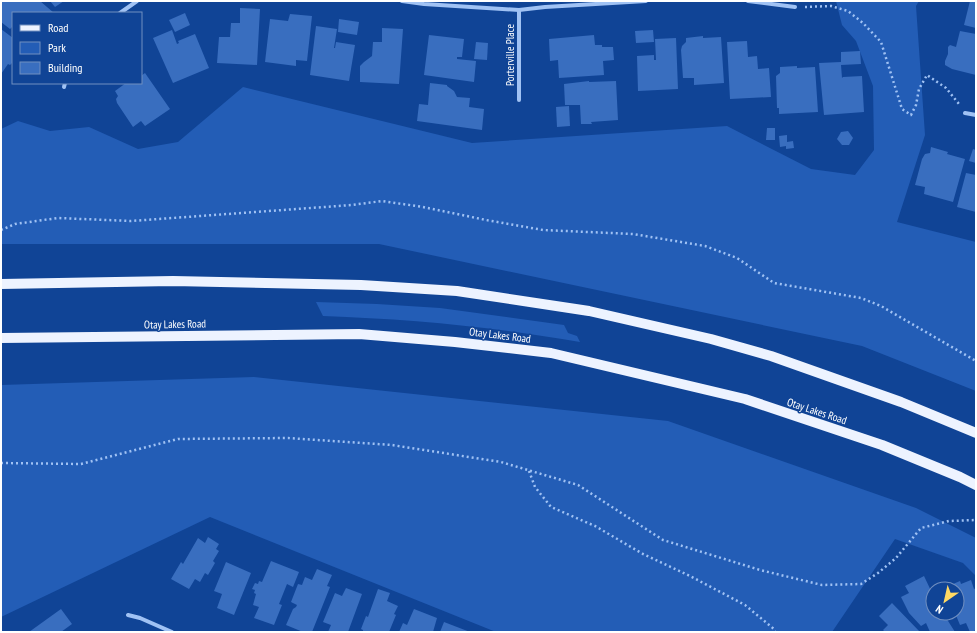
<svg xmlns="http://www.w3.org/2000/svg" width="977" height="633" viewBox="0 0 977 633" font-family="'PT Sans Narrow',sans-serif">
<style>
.green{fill:#235db6}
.building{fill:#396ebf}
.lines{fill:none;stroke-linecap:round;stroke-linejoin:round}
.path{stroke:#a0c2f4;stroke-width:2.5;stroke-dasharray:2 3;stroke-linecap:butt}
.street{stroke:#a0c2f4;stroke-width:4}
.primary{stroke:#edf3ff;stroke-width:10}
.labels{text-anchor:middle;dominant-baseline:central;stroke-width:3;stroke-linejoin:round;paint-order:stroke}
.street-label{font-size:11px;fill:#fff;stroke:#104496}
</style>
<rect width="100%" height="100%" fill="#104496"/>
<g class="green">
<path d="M836 1H919L916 6 925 135 897 222 976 242V391L862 346 379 244H1V129L18 121 50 131 89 127 138 149 178 142 243 87 472 143 727 126 811 169 855 175 874 150 873 86 856 41 842 25Z"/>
<path d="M316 302 377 304 440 308 564 325 568 333 577 336 580 342C495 327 409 319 323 316Z"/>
<path d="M254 377 668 421 916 508 976 538V576L963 563 895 539 832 632H496L210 517 1 617V385Z"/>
</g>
<g class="building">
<path d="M1 1H40L54 13H13V26L10 29 1 22Z"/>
<path d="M50 1H64L55 7Z"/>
<path d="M970 1H976V28L964 25Z"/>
<path d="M240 8 260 9 257 65 217 63 219 37H230L231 23H240Z"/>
<path d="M185 13 190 25 175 32 169 20Z"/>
<path d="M290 14 312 16 307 61 296 60V66L265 62 270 19 288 21Z"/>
<path d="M339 19 359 22 357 35 338 32Z"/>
<path d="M316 26 337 29 334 48H335L336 42 355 45 349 81 310 75Z"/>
<path d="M382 28 403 29 399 84 360 82V66L364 62 372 56 373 42H382Z"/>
<path d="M1 29 13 38V62L10 65 8 64 1 74Z"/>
<path d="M172 30 177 44 179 43 178 41 195 34 209 68 173 83 153 38Z"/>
<path d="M653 30 654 42 636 43 635 31Z"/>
<path d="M960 31 976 34V75L952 69 945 65V61L948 54V47L950 45 956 47Z"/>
<path d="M429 35 464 39 462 57H457V59L476 61 474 82 424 75Z"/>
<path d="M594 35 595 45H602V47H613L614 60 603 61 604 75 559 78 558 60 550 61 549 39Z"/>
<path d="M703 36V38L721 37 724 83 694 85V78H683L681 50 682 46 686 42V38Z"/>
<path d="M676 38 678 89 638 91 637 56 654 55V60H656L655 39Z"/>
<path d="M747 41 748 57 757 56 758 69 769 68 771 97 730 99 727 42Z"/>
<path d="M476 42 488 43 487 60 474 59Z"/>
<path d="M860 51 861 64 841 65 842 78 843 77 862 76 864 112 824 115 819 63 841 62V52Z"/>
<path d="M797 66V68L815 67 818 112 779 114V108H777L776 76 780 73V67Z"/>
<path d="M145 73 170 109 145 126 141 121 133 127 117 103 116 99 118 96 115 91 126 83H141V76Z"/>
<path d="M589 81V82L616 81 618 120 591 122 592 124H581L580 105H565L564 84Z"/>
<path d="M430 83 447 85V86L454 91 457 97 470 98 469 107 484 109 482 130 417 121 419 104 428 105Z"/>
<path d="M569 106 570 126 557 127 556 107Z"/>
<path d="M767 128H775V140H766Z"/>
<path d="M848 131 853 138 849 145H842L837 139 841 132Z"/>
<path d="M787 135V142L793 141 794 148 786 149V146L780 147 779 136Z"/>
<path d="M931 147 948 152 947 154 965 159 953 202 924 194 925 187 915 185 922 159 925 154 930 153Z"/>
<path d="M973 149 976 150V163L969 161Z"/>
<path d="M966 173 976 175V212L957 207Z"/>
<path d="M208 537 219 544 216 549 219 551 213 561 215 563 208 575 205 573 200 582 195 579 189 589 171 579 181 562 183 564 198 538 205 543Z"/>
<path d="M271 561 299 572 293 587 287 584 279 604 282 605 274 625 254 618 259 607 253 605 256 594 254 593 255 590 252 589 255 583 258 584 259 581 262 582Z"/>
<path d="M226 562 251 573 234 615 217 608 222 594 214 591Z"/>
<path d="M317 569 332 575 327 586 330 587 312 632H303L286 625 293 609 296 607 297 605 291 602 298 584 302 585 305 577 312 580Z"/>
<path d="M924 576 933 595V613H943L955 632H930L926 623 921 626 909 613 901 597 909 593 905 586Z"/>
<path d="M971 580 974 589 976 588V630L972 632H970L966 623 960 625 955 613H957V589H953L952 587 955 586 953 584 960 581 961 584Z"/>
<path d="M346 588 362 594 348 632H328L331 625 323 622 335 593 342 596Z"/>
<path d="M378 589 390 593 387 601 398 606 394 614 396 615 389 632H363V630L361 629 366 616 368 617Z"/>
<path d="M892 603 920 632H885L883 630 888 625 879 616Z"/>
<path d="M61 609 72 624 61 632H29Z"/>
<path d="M414 609 437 618 433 632H399L403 623 407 625Z"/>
<path d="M444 622 470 632H440Z"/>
</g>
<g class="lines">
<g class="path">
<path d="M805 7 831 6 848 11 863 23 881 42 902 109 911 115 916 105 919 89 927 75 946 88 959 104"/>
<path d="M1 230 15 224 58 218 131 221 352 205 382 201 423 207 486 220 543 230 633 234 705 246 737 258 774 283 861 298 881 306 976 361"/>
<path d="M1 463 81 464 178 439 288 438 392 445 501 462 578 485 663 540 760 570 822 585 861 584 878 573 896 558 921 528 949 521 976 520"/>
<path d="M529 471 535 487 551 507 595 526 643 554 690 576 745 605 774 629 775 632"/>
</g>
<g class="street">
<path d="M402 1 424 4 519 10 545 7 646 1"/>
<path d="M748 1 795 7"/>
<path d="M120 13 137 1"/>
<path d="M64 87 65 83"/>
<path d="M519 100V10"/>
<path d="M965 113 976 115"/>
<path d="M128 615 140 618 172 632"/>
</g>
<g class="primary">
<path d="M1 284 173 281 361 285 457 291 589 311 711 339 771 356 901 402 976 433"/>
<path d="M1 338 359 334 455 342 551 353 745 399 882 445 960 477 976 485"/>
</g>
</g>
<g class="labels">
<g class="street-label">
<text transform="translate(510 55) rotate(-90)">Porterville Place</text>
<text transform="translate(175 324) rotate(-1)">Otay Lakes Road</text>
<text transform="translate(500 335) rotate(7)">Otay Lakes Road</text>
<text transform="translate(817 411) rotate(18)">Otay Lakes Road</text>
</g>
</g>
<rect width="977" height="633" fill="none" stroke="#ffffff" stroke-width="4"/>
<rect x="12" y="12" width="130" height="72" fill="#104496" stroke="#708fc0"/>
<rect x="20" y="25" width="20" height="6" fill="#edf3ff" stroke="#708fc0"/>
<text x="48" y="32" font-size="12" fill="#ffffff">Road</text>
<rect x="20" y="42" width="20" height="12" fill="#235db6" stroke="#708fc0"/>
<text x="48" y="52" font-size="12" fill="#ffffff">Park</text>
<rect x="20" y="62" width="20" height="12" fill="#396ebf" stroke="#708fc0"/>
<text x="48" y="72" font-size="12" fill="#ffffff">Building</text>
<g transform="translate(945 601) rotate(214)"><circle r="19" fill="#104496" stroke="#708fc0"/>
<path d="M0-3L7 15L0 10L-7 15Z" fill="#ffd963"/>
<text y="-6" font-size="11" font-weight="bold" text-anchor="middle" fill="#ffffff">N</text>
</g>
</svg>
